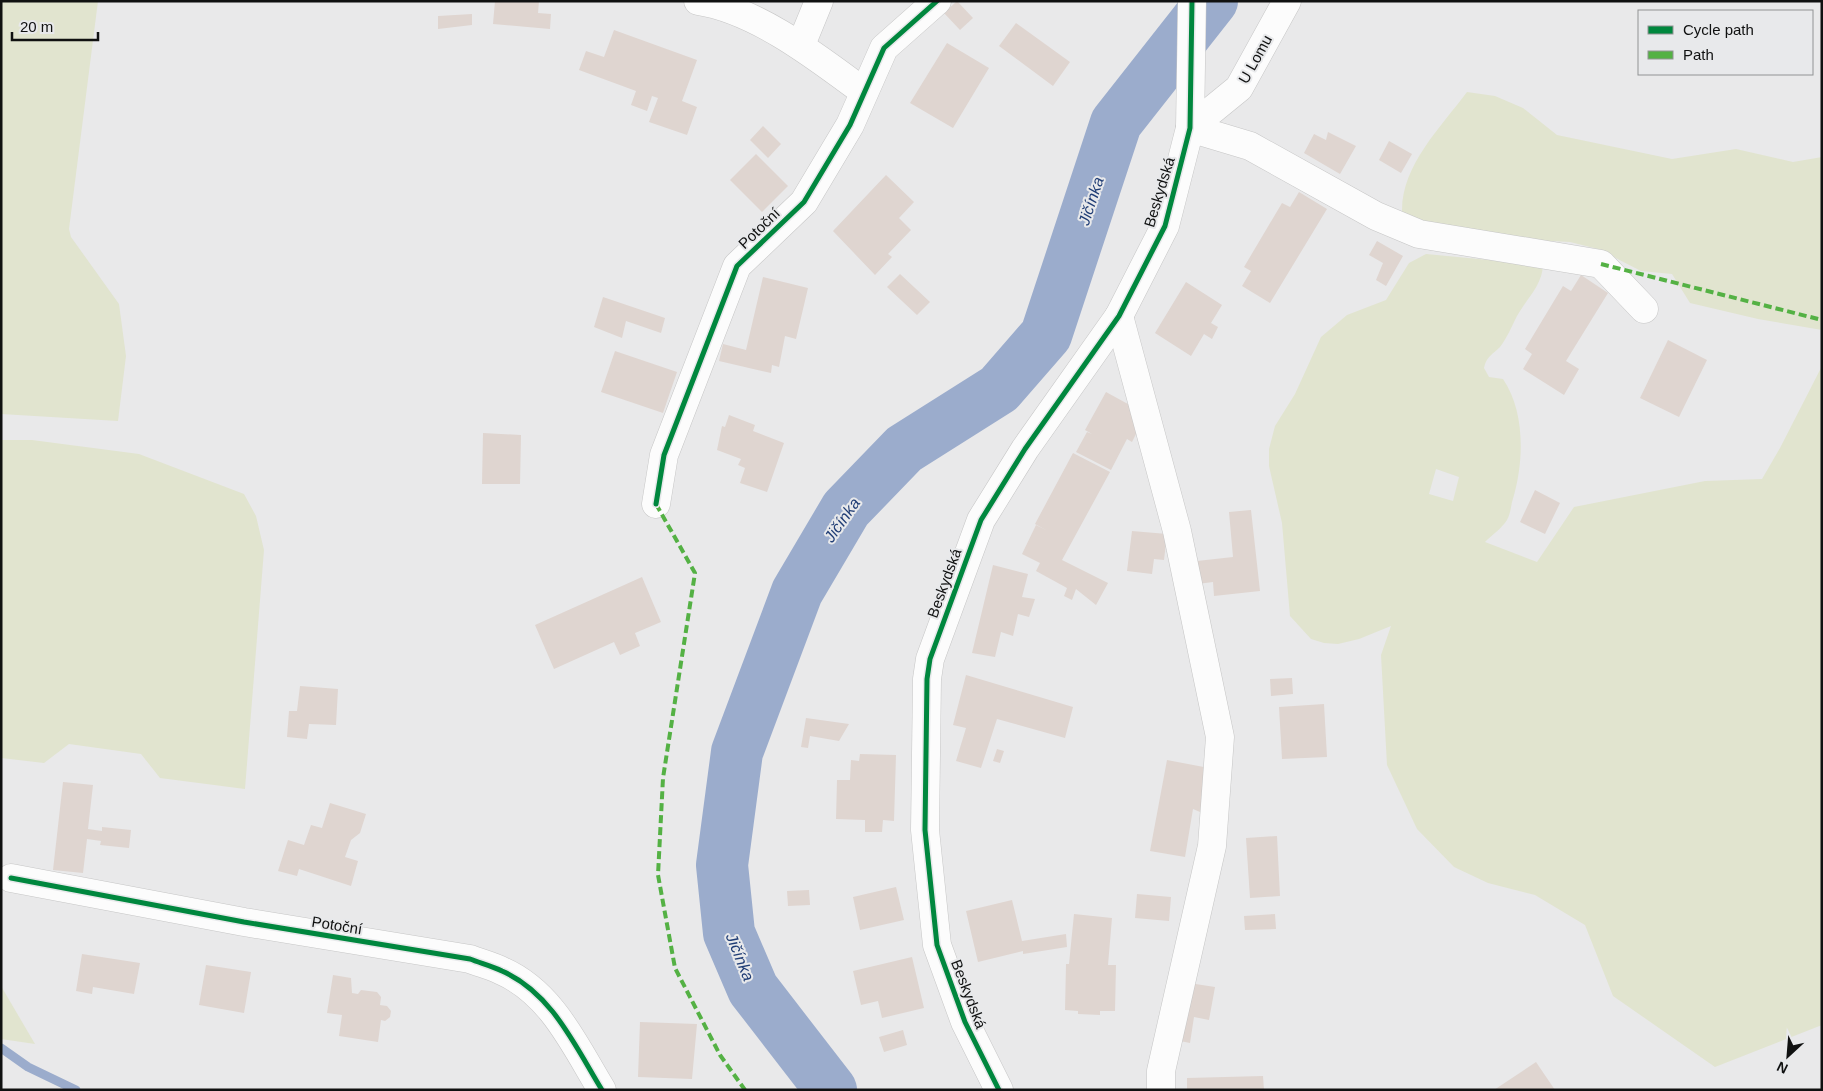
<svg xmlns="http://www.w3.org/2000/svg" width="1823" height="1091" viewBox="0 0 1823 1091" font-family="Arial,sans-serif">
<style>
.green{fill:#e1e4cf;fill-rule:evenodd}
.lines{fill:none;stroke-linecap:round;stroke-linejoin:round}
.stream{stroke:#9baccc;stroke-width:9}
.river{stroke:#9baccc;stroke-width:52}
.building{fill:#dfd5d0}
.minor-casing{stroke:#c6c6c6;stroke-width:29}
.minor{stroke:#fcfcfc;stroke-width:28}
.quiet{stroke:#54b144;stroke-width:4;stroke-dasharray:8 4;stroke-linecap:butt}
.cycleway-casing{stroke:#e8e9eb;stroke-width:8}
.cycleway{stroke:#00873e;stroke-width:5}
.labels{text-anchor:middle;dominant-baseline:central;stroke-width:4;stroke-linejoin:round;paint-order:stroke}
.street-label{font-size:15px;fill:#101111;stroke:#e8e9eb}
.water-label{font-size:16px;font-style:italic;fill:#203d75;stroke:#e8e9eb}
</style>
<rect width="100%" height="100%" fill="#e9e9ea"/>
<g class="green">
<path d="M1 1H98L69 229 71 237 119 304 126 356 118 421 1 414Z"/>
<path d="M1467 92 1495 96 1523 108 1557 135 1672 159 1736 149 1793 162 1822 157V330L1758 319 1690 303 1672 274 1641 271 1598 249 1570 242 1458 236 1409 218 1402 212C1401 166 1441 127 1467 92Z"/>
<path d="M1426 254 1543 265C1542 286 1527 298 1517 316 1512 326 1507 338 1500 347 1493 354 1486 357 1484 368L1489 377 1503 379C1526 413 1524 464 1512 502 1511 507 1510 515 1507 520 1502 528 1492 535 1485 542L1537 562 1574 507 1705 481 1762 479 1780 448 1822 366V1025L1715 1067 1613 996 1585 925 1535 895 1488 883 1454 867 1417 829 1387 765 1381 655 1391 626 1359 639 1338 644 1324 643 1311 639 1290 616 1282 523 1269 466V449L1275 426 1295 394 1321 337 1347 315 1386 300 1409 263ZM1436 469 1459 477 1453 501 1429 494Z"/>
<path d="M1 440H32L139 454 244 494 256 516 264 550 245 789 160 778 141 754 69 744 44 763 1 758Z"/>
<path d="M1 986 35 1044 1 1039Z"/>
</g>
<g class="lines">
<path class="stream" d="M1 1048 28 1067 76 1090"/>
<path class="river" d="M831 1090 753 989 729 933 722 865 737 752 797 592 846 509 904 449 999 389 1046 335 1116 123 1212 1"/>
</g>
<g class="building">
<path d="M495 1H539L538 13 551 14 550 29 493 24Z"/>
<path d="M957 1 973 18 960 30 944 13Z"/>
<path d="M472 14V25L438 29V16Z"/>
<path d="M1016 23 1070 62 1053 86 999 46Z"/>
<path d="M614 30 697 60 682 101 697 107 687 135 649 122 658 98 652 96 647 111 631 105 636 91 579 70 586 51 604 57Z"/>
<path d="M947 43 989 68 953 128 910 103Z"/>
<path d="M763 126 781 144 768 158 750 140Z"/>
<path d="M1328 132 1356 146 1340 174 1304 153 1314 134 1326 140Z"/>
<path d="M1389 141 1412 154 1401 173 1379 160Z"/>
<path d="M756 154 788 186 762 212 730 180Z"/>
<path d="M886 175 914 202 899 218 911 230 888 254 892 257 875 275 833 231Z"/>
<path d="M1299 192 1327 209 1270 303 1242 286 1251 271 1244 267 1282 203 1290 207Z"/>
<path d="M1377 241 1403 256 1386 286 1376 280 1383 263 1369 255Z"/>
<path d="M900 274 930 302 917 315 887 287Z"/>
<path d="M1581 275 1608 293 1566 361 1579 369 1564 395 1523 369 1532 354 1525 349 1563 286 1571 291Z"/>
<path d="M763 277 808 288 796 339 785 336 779 367 772 365 771 373 719 361 723 344 746 350Z"/>
<path d="M1186 282 1222 305 1211 323 1218 327 1212 339 1204 334 1191 356 1155 333Z"/>
<path d="M603 297 665 318 661 333 626 321 622 338 594 327Z"/>
<path d="M1668 340 1707 360 1679 417 1640 398Z"/>
<path d="M615 351 677 372 663 413 601 392Z"/>
<path d="M1106 392 1137 409 1142 422 1132 442 1127 439 1111 470 1076 452 1087 432 1092 434 1085 430Z"/>
<path d="M729 415 755 425 753 431 784 443 767 492 740 483 745 468 738 465 741 459 717 450 722 426 725 427Z"/>
<path d="M483 433 521 435 520 484H482Z"/>
<path d="M1073 453 1110 472 1062 560 1108 583 1096 605 1076 589 1072 600 1064 596 1067 588 1036 571 1040 563 1022 554 1036 525 1046 530 1035 524Z"/>
<path d="M1535 490 1560 503 1545 534 1520 522Z"/>
<path d="M1251 510 1260 591 1214 596 1213 582 1190 585 1188 562 1233 557 1229 512Z"/>
<path d="M1132 531 1167 534 1164 560 1154 559 1152 574 1127 571Z"/>
<path d="M993 565 1028 574 1022 597 1035 599 1029 617 1018 614 1013 636 1001 632 995 657 972 653Z"/>
<path d="M642 577 661 622 635 633 640 646 620 655 614 642 554 669 535 625Z"/>
<path d="M966 675 1073 707 1065 738 997 719 981 768 956 761 966 728 953 725Z"/>
<path d="M1292 678 1293 694 1271 696 1270 679Z"/>
<path d="M300 686 338 689 336 725 309 724 307 739 287 737 289 711H297Z"/>
<path d="M1324 704 1327 757 1282 759 1279 707Z"/>
<path d="M806 718 849 724 839 741 810 736 808 748 801 747Z"/>
<path d="M997 749 1004 751 1000 763 993 761Z"/>
<path d="M860 754 896 755 894 821 883 820 882 832H865V820L836 819 837 780H850L851 760 859 761Z"/>
<path d="M1167 760 1209 768 1200 812 1193 809 1185 857 1150 851Z"/>
<path d="M63 782 93 785 88 829 102 831V827L131 830 129 848 100 845 101 841 87 839 83 873 53 870Z"/>
<path d="M330 803 366 814 360 833 351 840 345 857 358 861 351 886 299 869 297 876 278 871 288 840 304 845 311 825 322 828Z"/>
<path d="M1277 836 1280 896 1250 898 1246 838Z"/>
<path d="M896 887 904 920 860 930 853 897Z"/>
<path d="M809 890 810 905 788 906 787 891Z"/>
<path d="M1137 894 1171 897 1169 921 1135 918Z"/>
<path d="M1012 900 1022 941 1066 934 1067 947 1023 954V951L978 962 966 911Z"/>
<path d="M1074 914 1112 918 1108 965H1116L1115 1011H1100V1015L1078 1014V1011L1065 1010 1066 964H1069Z"/>
<path d="M1275 914 1276 929 1245 930 1244 916Z"/>
<path d="M82 954 140 963 134 994 93 987 92 994 76 991Z"/>
<path d="M912 957 924 1008 882 1018 878 1001 861 1005 853 971Z"/>
<path d="M206 965 251 972 244 1013 199 1005Z"/>
<path d="M333 975 351 978 352 993 358 994 361 990 377 992 381 997 380 1005 387 1006 391 1011 390 1017 385 1021 381 1020 378 1042 339 1036 342 1015 327 1013Z"/>
<path d="M1189 983 1215 987 1209 1020 1194 1017 1190 1043 1180 1041Z"/>
<path d="M640 1022 697 1024 692 1079 638 1077Z"/>
<path d="M903 1030 907 1045 884 1052 879 1037Z"/>
<path d="M1536 1062 1555 1090H1494Z"/>
<path d="M1263 1076 1264 1090H1187V1078Z"/>
</g>
<g class="lines">
<defs>
<g id="minor">
<path d="M698 1C757 10 818 58 864 92"/>
<path d="M801 45 819 1"/>
<path d="M1190 128 1250 146 1376 216 1419 234 1601 264 1644 309"/>
<path d="M1190 128 1239 88 1287 1"/>
<path d="M1119 316 1177 531 1220 737 1212 846 1161 1071V1090"/>
<path d="M656 504 664 455 737 266 804 202 850 125 884 48 937 1"/>
<path d="M11 878 244 922 470 959C480 963 492 966 502 971 552 993 575 1046 602 1090"/>
<path d="M999 1090 965 1022 937 945 925 830 927 679 930 659 981 520 1025 449 1119 316 1165 226 1190 128 1192 1"/>
</g>
</defs>
<use href="#minor" class="minor-casing"/>
<use href="#minor" class="minor"/>
<g class="quiet">
<path d="M1601 264 1822 320"/>
<path d="M656 504 695 573 663 778 658 875 675 968 720 1055 745 1090"/>
</g>
<defs>
<g id="cycleway">
<path d="M656 504 664 455 737 266 804 202 850 125 884 48 937 1"/>
<path d="M11 878 244 922 470 959C480 963 492 966 502 971 552 993 575 1046 602 1090"/>
<path d="M999 1090 965 1022 937 945 925 830 927 679 930 659 981 520 1025 449 1119 316 1165 226 1190 128 1192 1"/>
</g>
</defs>
<use href="#cycleway" class="cycleway-casing"/>
<use href="#cycleway" class="cycleway"/>
</g>
<g class="labels">
<g class="street-label">
<text transform="translate(1255 59) rotate(-61)">U Lomu</text>
<text transform="translate(1159 192) rotate(-73)">Beskydská</text>
<text transform="translate(759 228) rotate(-44)">Potoční</text>
<text transform="translate(944 583) rotate(-70)">Beskydská</text>
<text transform="translate(337 925) rotate(9)">Potoční</text>
<text transform="translate(969 994) rotate(69)">Beskydská</text>
</g>
<g class="water-label">
<text transform="translate(1091 201) rotate(-72)">Jičínka</text>
<text transform="translate(842 520) rotate(-55)">Jičínka</text>
<text transform="translate(740 957) rotate(68)">Jičínka</text>
</g>
</g>
<rect width="1823" height="1091" fill="none" stroke="#101111" stroke-width="5"/>
<rect x="1638" y="10" width="175" height="65" fill="#e8e9eb" stroke="#929394"/>
<rect x="1648" y="26" width="25" height="8" fill="#00873e" stroke="#929394"/>
<text x="1683" y="35" font-size="15" fill="#101111">Cycle path</text>
<rect x="1648" y="51" width="25" height="8" fill="#54b144" stroke="#929394"/>
<text x="1683" y="60" font-size="15" fill="#101111">Path</text>
<g transform="translate(1788 1056) rotate(206)" stroke="#e8e9eb" stroke-width="4" paint-order="stroke">
<path d="M0-4L9 19L0 12L-9 19Z" fill="#101111"/>
<text y="-8" font-size="14" font-weight="bold" text-anchor="middle" fill="#101111">N</text>
</g>
<path d="M12 32v8h86v-8" fill="none" stroke="#101111" stroke-width="2.5"/>
<text x="20" y="32" font-size="15" fill="#101111" stroke="#e8e9eb" stroke-width="4" paint-order="stroke">20 m</text>
</svg>
